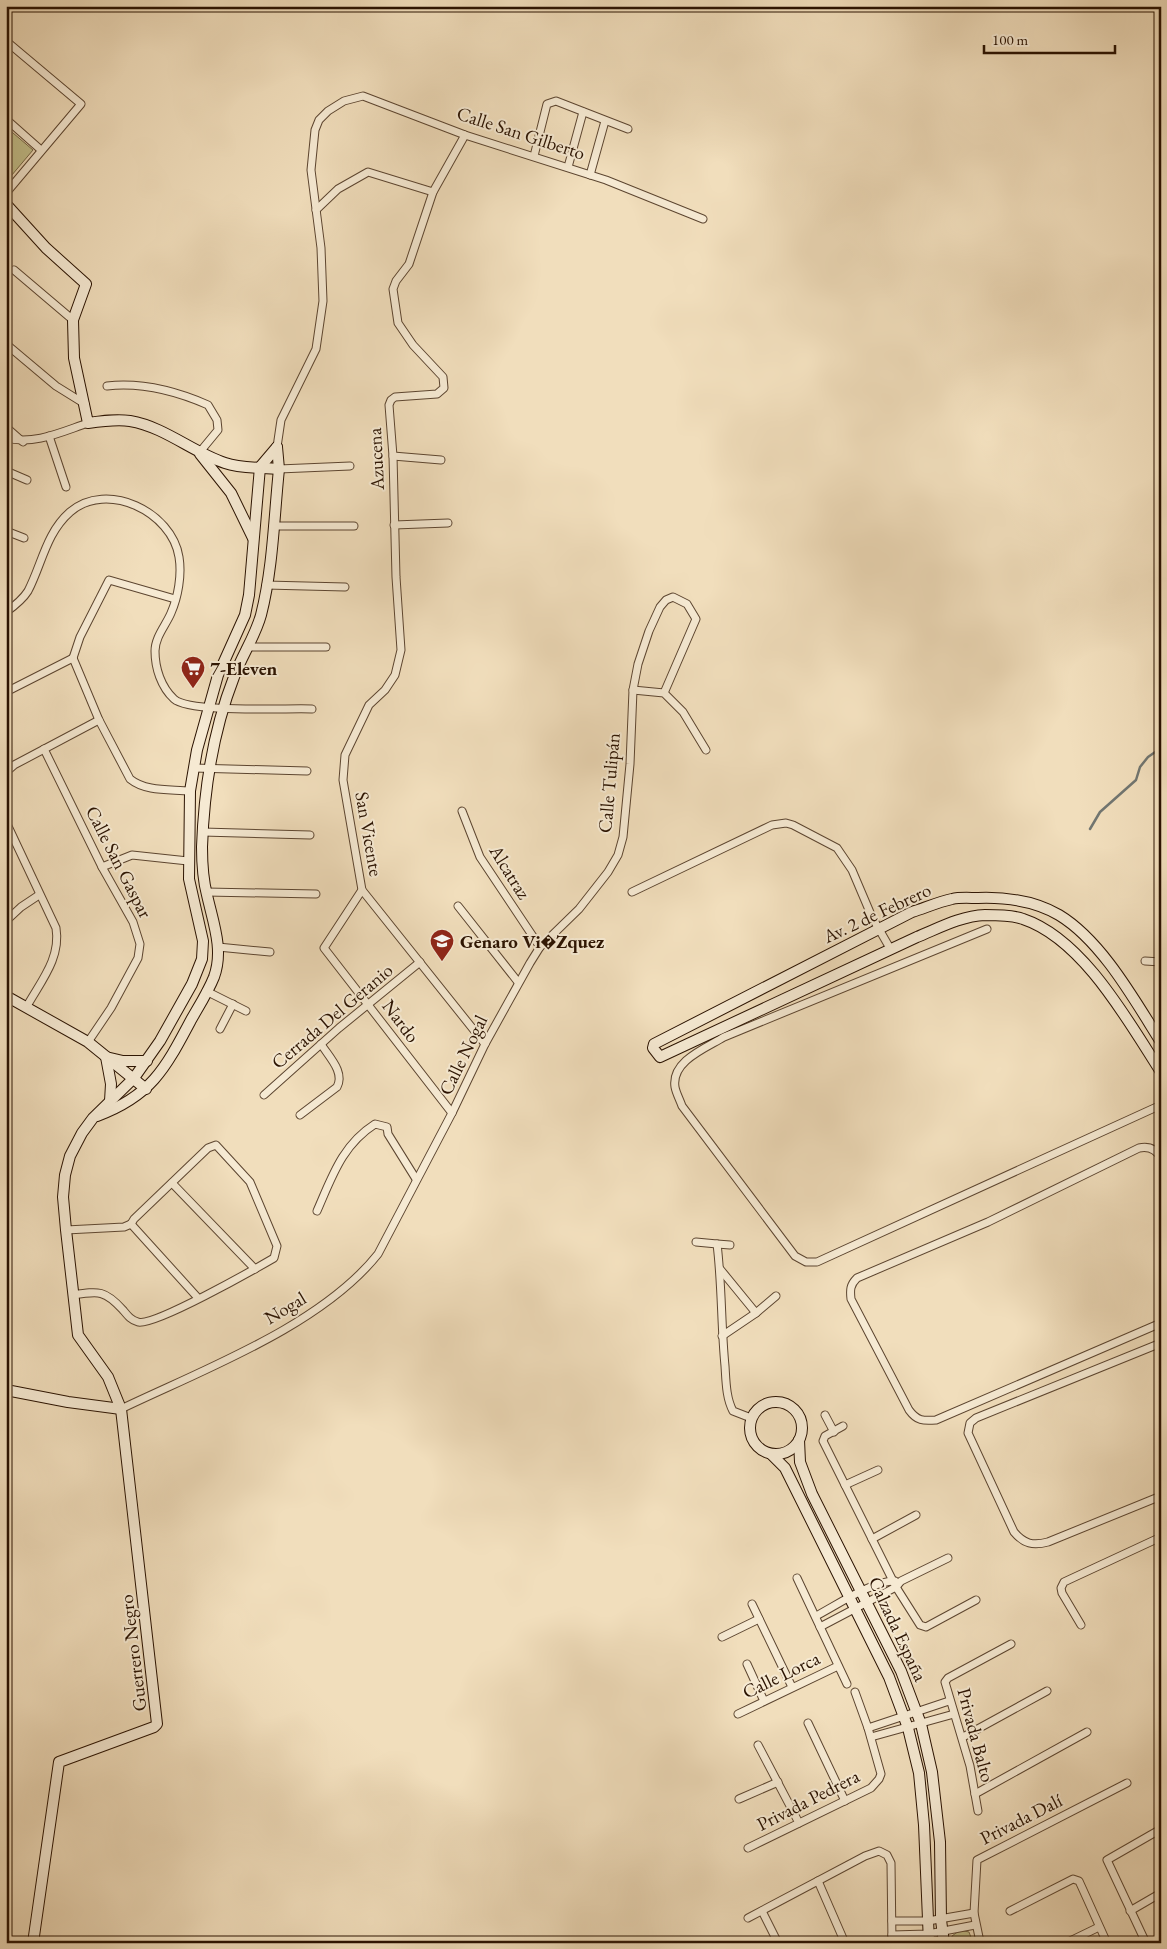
<svg xmlns="http://www.w3.org/2000/svg" width="1167" height="1949" viewBox="0 0 1167 1949" font-family="'EB Garamond',serif">
<style>
.green{fill:#c2bf8b;stroke:#766846}
.lines{fill:none;stroke-linecap:round;stroke-linejoin:round}
.stream{stroke:#717671;stroke-width:2.5}
.street-casing{stroke:#5c4530;stroke-width:9}
.secondary-casing{stroke:#2a1201;stroke-width:12}
.street{stroke:#f6ead3;stroke-width:7}
.secondary{stroke:#f6ead3;stroke-width:10}
.labels{text-anchor:middle;dominant-baseline:central;stroke-width:4;stroke-linejoin:round;paint-order:stroke}
.street-label{font-size:19px;fill:#2a1201;stroke:#f6ead3}
.poi-label{font-size:19px;font-weight:bold;fill:#2a1201;stroke:#f6ead3;text-anchor:start}
</style>
<rect width="100%" height="100%" fill="#f1debc"/>
<filter id="stains"><feTurbulence type="fractalNoise" baseFrequency=".004" numOctaves="4"/><feColorMatrix values="0 0 0 0 .2 0 0 0 0 .09 0 0 0 0 .02 0 0 0 .5 -.17"/></filter>
<radialGradient id="worn" r=".72"><stop offset=".6" stop-color="#630" stop-opacity="0"/><stop offset="1" stop-color="#630" stop-opacity=".3"/></radialGradient>
<g class="green">
<path d="M6 127 33 150 6 182Z"/>
<path d="M960 1930 969 1932 973 1943H952V1936Z"/>
</g>
<g class="lines">
<path class="stream" d="M1090 829 1100 812 1136 780 1140 767 1148 757 1161 748"/>
<defs>
<g id="street">
<path d="M6 41 81 104 6 193"/>
<path d="M6 119 41 150"/>
<path d="M465 135 433 192 409 264 396 281 393 289 398 323 413 345 443 377 444 388 437 394 395 397 391 400 389 405 393 456 396 577 401 650 395 675 385 690 369 705 345 755 343 780 362 890 485 1044"/>
<path d="M534 156 547 104 556 101 628 129"/>
<path d="M568 167 583 112"/>
<path d="M590 175 605 121"/>
<path d="M316 210 338 189 368 172 433 192"/>
<path d="M14 270 73 320"/>
<path d="M6 344 56 386 85 404"/>
<path d="M107 386C142 382 176 391 208 405L217 420 218 430 199 453"/>
<path d="M6 427 23 442"/>
<path d="M49 436 66 487"/>
<path d="M6 438C35 445 61 432 88 423"/>
<path d="M277 447 281 420 316 349 323 301 321 248 311 170 315 130 319 120 328 111 344 101 363 96 465 135 606 180 703 219"/>
<path d="M393 456 441 460"/>
<path d="M279 469 350 466"/>
<path d="M6 471 27 480"/>
<path d="M394 525 448 523"/>
<path d="M273 526H354"/>
<path d="M6 531 24 538"/>
<path d="M266 585 345 587"/>
<path d="M6 612C13 607 23 599 28 591 42 564 46 533 70 512 107 480 172 512 179 557 182 575 178 597 171 613 166 625 155 637 155 651 155 668 161 687 174 699 189 713 287 708 312 709"/>
<path d="M248 647H326"/>
<path d="M73 658 99 720 130 779C146 792 170 789 190 791"/>
<path d="M73 658 80 637 109 580 175 599"/>
<path d="M633 690 664 693 683 712 706 750"/>
<path d="M6 692 73 658"/>
<path d="M44 749 102 867 133 922 140 944 138 958 111 1008 88 1042"/>
<path d="M194 768 307 771"/>
<path d="M6 772 14 765 99 720"/>
<path d="M462 811 480 857 540 947"/>
<path d="M6 822 56 928C61 958 41 981 27 1006"/>
<path d="M203 832 310 835"/>
<path d="M102 867 132 855 188 861"/>
<path d="M362 890 324 948 452 1113"/>
<path d="M206 892 316 894"/>
<path d="M632 892 772 825 786 823 793 825 837 848 852 870 872 917 891 950"/>
<path d="M458 906 518 982"/>
<path d="M6 921 21 907 39 895"/>
<path d="M987 929 724 1037C706 1048 671 1061 675 1087 676 1093 680 1100 682 1106L795 1256 806 1262H817L1161 1105"/>
<path d="M218 947 270 952"/>
<path d="M1145 961 1161 962"/>
<path d="M206 991 246 1011"/>
<path d="M220 1029 233 1004"/>
<path d="M264 1095 339 1028 420 962"/>
<path d="M300 1115 337 1087C345 1072 329 1057 321 1044"/>
<path d="M1161 1158C1156 1149 1148 1146 1139 1148L988 1222 857 1278C850 1285 850 1290 851 1299L909 1410C917 1421 923 1421 936 1420L1161 1323"/>
<path d="M172 1183 255 1269"/>
<path d="M317 1211C332 1177 342 1145 375 1124L387 1127 388 1134 416 1179"/>
<path d="M131 1224 198 1298"/>
<path d="M66 1230 124 1227 131 1224"/>
<path d="M696 1242 717 1244C722 1284 721 1325 725 1366 726 1381 726 1398 733 1411L751 1418"/>
<path d="M717 1244 730 1245"/>
<path d="M720 1269 756 1313 722 1336"/>
<path d="M73 1295C99 1291 105 1290 123 1310 128 1316 131 1320 138 1322 153 1327 255 1269 274 1258L277 1246 250 1182 216 1145 208 1148 134 1219 131 1224"/>
<path d="M756 1313 776 1296"/>
<path d="M1161 1343 976 1418 970 1423 968 1433 1014 1532C1024 1544 1033 1546 1048 1542L1161 1496"/>
<path d="M121 1409C202 1370 321 1326 378 1254L452 1113 485 1044 530 963 540 947 579 909 608 872 618 855 623 837 630 764 633 690 638 664 649 631 660 607 666 600 673 597 687 604 696 619 664 693"/>
<path d="M825 1415 834 1432"/>
<path d="M843 1426 825 1436 823 1441 896 1587 920 1625 926 1627 976 1600"/>
<path d="M845 1485 878 1470"/>
<path d="M872 1539 916 1515"/>
<path d="M797 1578 847 1684"/>
<path d="M752 1604 792 1687"/>
<path d="M816 1616C837 1605 872 1581 895 1581"/>
<path d="M1081 1625 1062 1593 1061 1588 1064 1582 1161 1537"/>
<path d="M820 1627 896 1587 901 1581 948 1558"/>
<path d="M722 1637 759 1619"/>
<path d="M747 1664 764 1701"/>
<path d="M738 1714 838 1666"/>
<path d="M808 1723 845 1801"/>
<path d="M868 1728 949 1701"/>
<path d="M871 1737 954 1714"/>
<path d="M963 1737 1047 1691"/>
<path d="M758 1745 799 1823"/>
<path d="M975 1794 1087 1732"/>
<path d="M739 1799 778 1782"/>
<path d="M978 1811 970 1766 945 1682 948 1678 1011 1644"/>
<path d="M748 1848 871 1788 879 1779 881 1774 868 1728 855 1692"/>
<path d="M818 1881 845 1943"/>
<path d="M762 1911 778 1943"/>
<path d="M1010 1911 1073 1879 1079 1881 1107 1943"/>
<path d="M1130 1911 1161 1893"/>
<path d="M748 1918 865 1856 879 1851 887 1855 891 1863 892 1943"/>
<path d="M892 1921H928L974 1913"/>
<path d="M892 1935 928 1934 975 1925"/>
<path d="M980 1942 974 1913 977 1860 1127 1783"/>
<path d="M1066 1943 1099 1927"/>
<path d="M1146 1943 1107 1860 1161 1829"/>
</g>
<g id="secondary">
<path d="M6 204 46 248 86 284 73 320 74 358 88 423C102 421 116 419 130 421 165 427 192 452 225 463 242 469 262 467 279 469"/>
<path d="M200 454 231 493 253 538"/>
<path d="M260 467 277 447"/>
<path d="M6 996 88 1042 146 1089"/>
<path d="M1161 1042C1135 1001 1102 941 1059 915 1035 901 1006 897 978 898 970 898 960 897 952 899 938 902 925 908 912 912L654 1044 653 1048 660 1057 917 937C939 928 961 916 985 915 996 915 1013 915 1023 919 1083 939 1128 1021 1161 1072"/>
<path d="M110 1101 111 1084 106 1057 123 1061H147"/>
<path d="M97 1116C151 1096 165 1069 191 1020 199 1006 208 992 214 977 224 950 213 922 207 895 203 880 202 862 202 847 204 789 213 731 234 677 242 655 255 637 261 615 273 568 274 517 279 469L277 447"/>
<path d="M6 1390 68 1402 121 1409"/>
<circle cx="776" cy="1428" r="26"/>
<path d="M799 1440 800 1462 812 1494 901 1671 921 1724 932 1772 940 1842 941 1920 944 1943"/>
<path d="M771 1454 785 1468 889 1677 908 1728 919 1773 924 1825 929 1943"/>
<path d="M33 1943 59 1762 154 1727 157 1724 121 1409 108 1377 78 1335 66 1230 63 1197 65 1175 70 1156 82 1133 93 1118 134 1078 160 1041 192 984 202 959 203 941 189 879 190 791 197 750 218 675 245 615 249 595 260 467"/>
</g>
</defs>
<use href="#street" class="street-casing"/>
<use href="#secondary" class="secondary-casing"/>
<use href="#street" class="street"/>
<use href="#secondary" class="secondary"/>
</g>
<defs>
<symbol id="supermarket-pin" viewBox="-11 -11 22 30"><path d="M0 17L-7.5 6A9.5 9.5 0 1 1 7.5 6Z" fill="#8f2418" stroke="#f6ead3"/><path d="M-6-5.5h2.5l.6 2H6L4.5 2H-2.5L-4.4-4H-6ZM-1.5 3.2a1.3 1.3 0 1 0 .1 0ZM3 3.2a1.3 1.3 0 1 0 .1 0Z" fill="#fff"/></symbol>
<symbol id="school-pin" viewBox="-11 -11 22 30"><path d="M0 17L-7.5 6A9.5 9.5 0 1 1 7.5 6Z" fill="#8f2418" stroke="#f6ead3"/><path d="M0-5L7-2L0 1L-7-2ZM-4 1L0 2.5L4 1V4Q0 6-4 4Z" fill="#fff"/></symbol>
</defs>
<g fill-rule="evenodd">
<use href="#supermarket-pin" x="179" y="654" width="28" height="38"/>
<use href="#school-pin" x="428" y="927" width="28" height="38"/>
</g>
<g class="labels">
<g class="street-label">
<text transform="translate(521 133) rotate(18)">Calle San Gilberto</text>
<text transform="translate(376 459) rotate(-93)">Azucena</text>
<text transform="translate(609 783) rotate(-85)">Calle Tulipán</text>
<text transform="translate(369 834) rotate(80)">San Vicente</text>
<text transform="translate(119 862) rotate(63)">Calle San Gaspar</text>
<text transform="translate(510 872) rotate(58)">Alcatraz</text>
<text transform="translate(877 913) rotate(-25)">Av. 2 de Febrero</text>
<text transform="translate(332 1016) rotate(-40)">Cerrada Del Geranio</text>
<text transform="translate(401 1021) rotate(53)">Nardo</text>
<text transform="translate(463 1055) rotate(-64)">Calle Nogal</text>
<text transform="translate(285 1308) rotate(-31)">Nogal</text>
<text transform="translate(898 1629) rotate(65)">Calzada España</text>
<text transform="translate(133 1653) rotate(-97)">Guerrero Negro</text>
<text transform="translate(781 1675) rotate(-26)">Calle Lorca</text>
<text transform="translate(976 1735) rotate(75)">Privada Balto</text>
<text transform="translate(808 1800) rotate(-27)">Privada Pedrera</text>
<text transform="translate(1021 1819) rotate(-27)">Privada Dalí</text>
</g>
<g class="poi-label">
<text x="210" y="668">7-Eleven</text>
<text x="460" y="941">Genaro Vi�Zquez</text>
</g>
</g>
<rect width="1167" height="1949" fill="none" stroke="#f1debc" stroke-width="25"/>
<rect x="8" y="8" width="1152" height="1934" fill="none" stroke="#2a1201" stroke-width="2.5"/>
<rect x="12" y="12" width="1142" height="1924" fill="none" stroke="#2a1201"/>
<path d="M984 45v8h131v-8" fill="none" stroke="#2a1201" stroke-width="2.5"/>
<text x="992" y="45" font-size="15" fill="#2a1201" stroke="#f6ead3" stroke-width="4" paint-order="stroke">100 m</text>
<rect width="100%" height="100%" filter="url(#stains)"/>
<rect width="100%" height="100%" fill="url(#worn)"/>
</svg>
